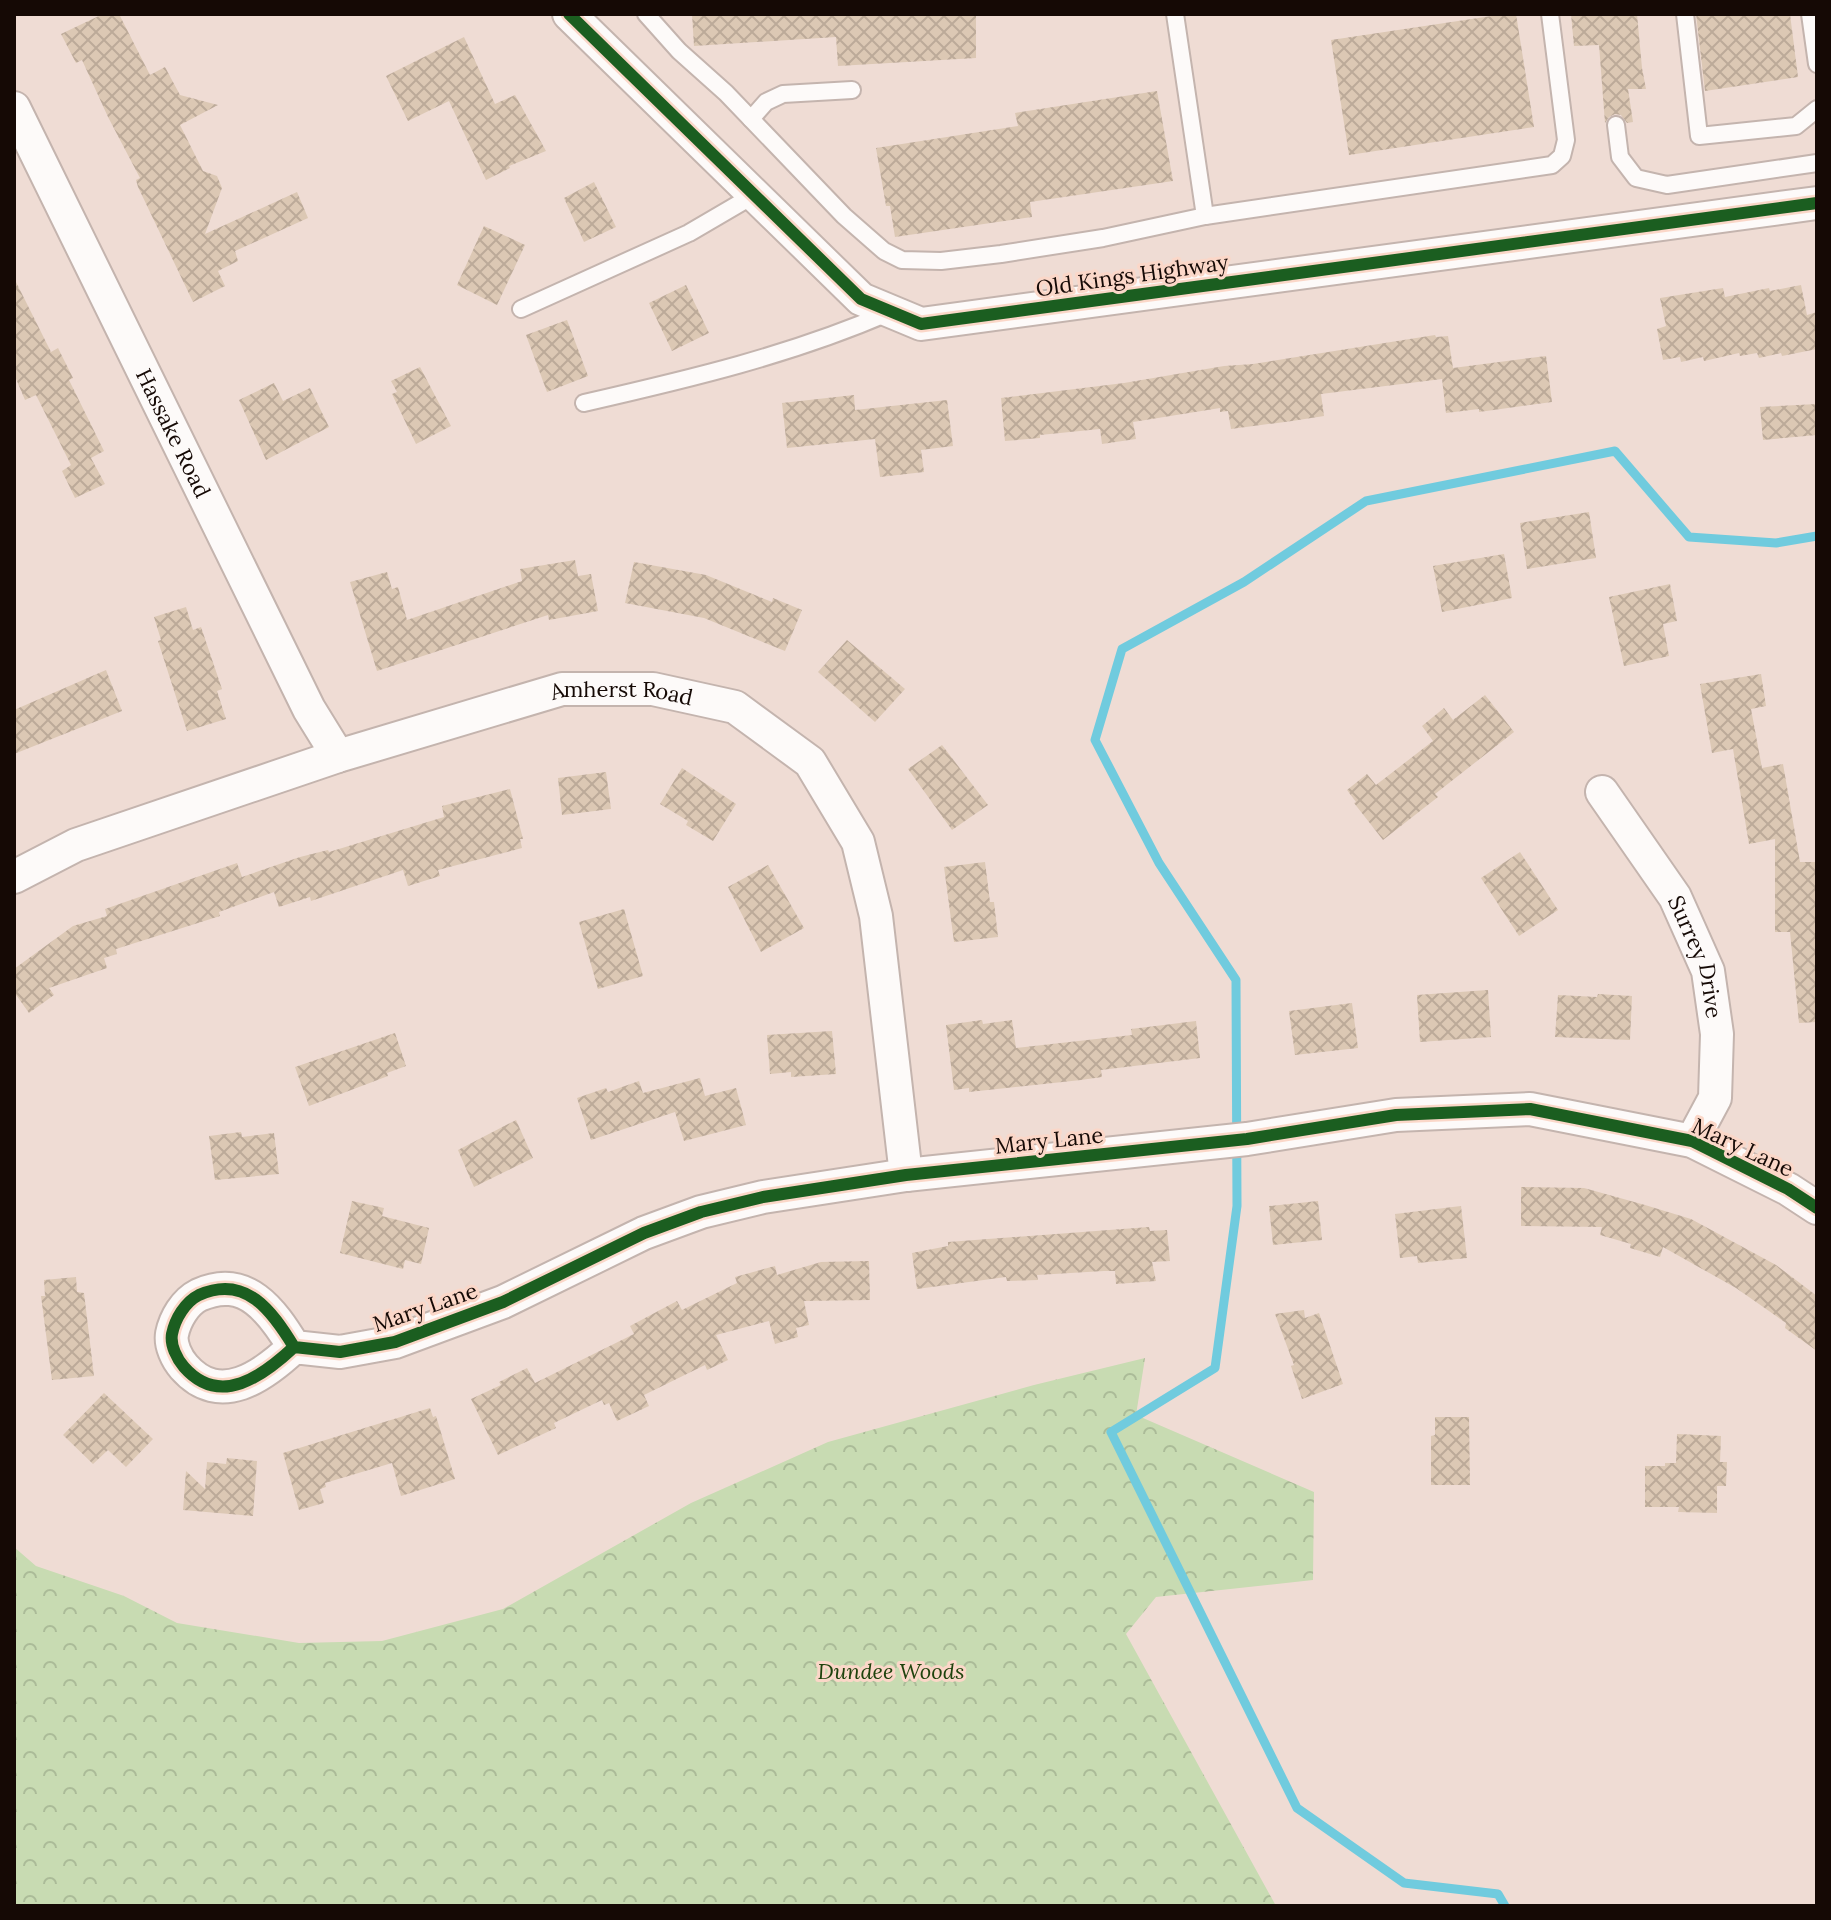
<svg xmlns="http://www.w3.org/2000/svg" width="1831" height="1920" viewBox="0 0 1831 1920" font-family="Lora,serif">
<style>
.park{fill:url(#park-crowns)}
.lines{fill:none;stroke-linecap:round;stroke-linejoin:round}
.stream{stroke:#70cbde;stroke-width:9}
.building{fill:url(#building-cross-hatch)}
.service-casing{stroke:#c4b4ae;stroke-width:20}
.minor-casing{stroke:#c4b4ae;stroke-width:36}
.service{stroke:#fdfaf9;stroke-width:16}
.minor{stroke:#fdfaf9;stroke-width:32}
.cycleway-casing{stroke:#fbd7c8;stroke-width:17}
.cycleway{stroke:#1b5e20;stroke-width:12}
.labels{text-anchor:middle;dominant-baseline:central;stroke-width:6;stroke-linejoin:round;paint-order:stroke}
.street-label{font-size:22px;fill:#150905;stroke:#fbd7c8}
.park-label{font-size:22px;font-style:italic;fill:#1e420c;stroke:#fbd7c8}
</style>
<defs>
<pattern id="park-crowns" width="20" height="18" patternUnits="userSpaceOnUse" patternTransform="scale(2)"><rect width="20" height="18" fill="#c8dbb2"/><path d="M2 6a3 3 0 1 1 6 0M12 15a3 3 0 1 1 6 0" fill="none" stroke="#abbb98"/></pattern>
<pattern id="building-cross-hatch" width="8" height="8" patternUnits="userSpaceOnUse" patternTransform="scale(2)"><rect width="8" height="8" fill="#dcc8b4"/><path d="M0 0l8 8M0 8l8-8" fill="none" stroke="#bcaa99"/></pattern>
</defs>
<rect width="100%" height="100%" fill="#efdcd4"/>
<path class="park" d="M1145 1358 1136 1415 1314 1492 1313 1580 1156 1597 1126 1634 1276 1906H14V1547L36 1566 124 1596 177 1623 299 1643 382 1641 503 1609 691 1503 828 1442 1034 1385Z"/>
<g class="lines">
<path class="stream" d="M1505 1906 1498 1894 1404 1883 1297 1808 1111 1432 1215 1368 1237 1206 1236 980 1159 863 1095 740 1122 649 1244 582 1366 501 1615 451 1689 537 1776 543 1817 536"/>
</g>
<g class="building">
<path d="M103 14H119L150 75 165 67 180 95 218 105 180 125 203 171 217 176 222 188 205 234 297 192 308 218 235 251 238 261 218 271 225 286 193 302 138 187 136 180 140 178 108 117 82 60 76 63 61 34Z"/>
<path d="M692 14H976V58L838 66 836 37 694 46Z"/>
<path d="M1505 14H1516L1534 127 1349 155 1331 40Z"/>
<path d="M1571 14H1637L1642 68 1646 89H1628L1633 122 1627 123 1621 115 1615 114 1609 117 1605 123 1599 45 1574 46Z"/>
<path d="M1696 14H1790L1798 77 1705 91Z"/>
<path d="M464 37 495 104 515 95 546 151 509 166 510 168 486 180 449 101 408 121 386 76Z"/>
<path d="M1157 91 1173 181 1030 202 1032 217 895 237 890 206H886L876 148 1018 126 1015 113Z"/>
<path d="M594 182 616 227 584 242 564 198Z"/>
<path d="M484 226 525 245 497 305 457 285Z"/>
<path d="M14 278 51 352 58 348 73 378 69 380 104 451 91 458 105 484 75 498 62 471 71 465 36 395 25 400 14 374Z"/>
<path d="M686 285 709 333 672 351 649 303Z"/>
<path d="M1801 285 1807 315 1817 312V349L1782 356 1781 353 1759 358 1757 353 1740 356 1739 353 1704 361 1703 357 1681 362 1680 357 1663 360 1657 329 1666 326 1660 298 1723 288 1725 297 1769 288 1770 291Z"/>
<path d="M567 320 588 376 547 392 526 335Z"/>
<path d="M1435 335 1436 337 1448 336 1453 368 1546 356 1552 402 1479 412V409L1446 413 1442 379 1321 394 1324 416 1292 421 1231 429 1228 411 1220 412V408L1133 422 1136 439 1102 444 1100 429 1040 435V438L1005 441 1001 398 1124 383 1224 366 1253 364Z"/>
<path d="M420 367 451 426 416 444 392 394 397 392 391 381Z"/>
<path d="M274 383 283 401 310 388 329 427 266 460 239 400Z"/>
<path d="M854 395 855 410 947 400 953 446 921 450 924 472 880 477 875 439 787 448 782 403Z"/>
<path d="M1817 404V435L1763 440 1760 407Z"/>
<path d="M1589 512 1596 558 1527 569 1520 523Z"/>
<path d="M1504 554 1512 598 1442 612 1433 566Z"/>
<path d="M575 560 578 576 591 574 598 611 549 620 548 615 377 671 350 582 387 572 392 589 398 587 407 620 522 581 520 569Z"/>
<path d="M634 562 706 575 772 602 773 598 802 610 785 651 704 618 625 603Z"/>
<path d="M1670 584 1677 621 1663 624 1669 656 1624 666 1609 597Z"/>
<path d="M186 607 193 630 201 627 222 689 217 691 226 719 187 731 158 641 161 640 154 617Z"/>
<path d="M847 640 905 689 875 722 818 672Z"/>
<path d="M106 670 122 711 14 754V710Z"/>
<path d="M1761 674 1766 706 1751 709 1762 768 1783 764 1800 862H1817V1022L1799 1023 1790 932H1775V839L1749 844 1733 749 1712 753 1700 684Z"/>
<path d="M1485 695 1514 732 1435 794 1438 797 1383 840 1354 803 1356 802 1347 790 1367 774 1376 785 1433 741 1422 726 1444 708 1453 720Z"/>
<path d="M942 745 988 805 952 830 908 769Z"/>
<path d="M682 768 736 804 713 841 686 825 688 821 660 804Z"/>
<path d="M606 772 611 809 562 815 558 778Z"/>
<path d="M510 789 523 839H520L522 848 438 870 440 876 408 886 403 870 311 901 310 897 279 907 274 892 219 912 220 916 116 949 117 954 104 958 107 968 49 988 54 995 29 1013 14 992V969L73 926 107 916 105 909 237 863 242 877 300 857 328 850 329 852 444 817 442 806Z"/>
<path d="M1520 852 1558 910 1519 936 1481 878Z"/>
<path d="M985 862 990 902H994L998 937 954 942 944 867Z"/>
<path d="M768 865 804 928 761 952 728 887Z"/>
<path d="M624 909 643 976 598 989 579 922Z"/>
<path d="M1488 990 1491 1037 1420 1042 1417 995Z"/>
<path d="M1598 994 1632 996 1630 1040 1555 1037 1558 995 1597 997Z"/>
<path d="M1352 1003 1358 1048 1295 1055 1289 1011Z"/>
<path d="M982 1020 983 1024 1012 1020 1016 1048 1132 1035 1131 1029 1196 1021 1200 1058 1101 1070 1102 1077 1081 1080 969 1092V1088L954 1090 946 1025Z"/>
<path d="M832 1031 836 1074 791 1077V1072L770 1074 767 1035Z"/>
<path d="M395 1033 406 1066 387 1073 388 1076 309 1106 295 1067Z"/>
<path d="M700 1078 705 1096 736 1088 746 1125 684 1141 675 1112 591 1140 577 1098 606 1088 608 1092 639 1081 643 1093Z"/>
<path d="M516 1120 533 1158 474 1187 458 1150Z"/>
<path d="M241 1132 242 1137 274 1133 279 1174 215 1180 209 1136Z"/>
<path d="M1521 1187 1584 1188 1645 1205 1691 1219 1776 1265 1817 1296V1351L1785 1328 1786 1323 1736 1288 1663 1247 1660 1257 1630 1248 1631 1244 1600 1235 1602 1227 1521 1226Z"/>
<path d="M352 1201 384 1208 382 1216 429 1228 421 1264 405 1260 403 1269 340 1253Z"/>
<path d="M1318 1201 1322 1240 1273 1245 1269 1206Z"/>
<path d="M1461 1206 1467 1258 1418 1263 1417 1256 1400 1258 1395 1214Z"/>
<path d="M1149 1227 1150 1231 1167 1230 1170 1261 1152 1262 1156 1281 1116 1284 1115 1271H1104L1037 1275 1038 1280 1007 1281 1006 1277 917 1289 912 1253 948 1246V1242Z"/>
<path d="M869 1261 870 1300 804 1301 809 1325 796 1328 798 1337 775 1344 769 1321 716 1335 728 1360 707 1370 705 1365 644 1395 649 1406 617 1421 609 1403 604 1405 602 1400 554 1423 556 1428 498 1455 471 1399 501 1385 499 1382 527 1368 535 1383 634 1334 630 1326 677 1301 682 1310 737 1283 735 1277 775 1266 777 1275 821 1262Z"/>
<path d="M76 1277 77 1292 84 1293 94 1376 52 1380 41 1296H45L44 1280Z"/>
<path d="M1304 1310 1305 1318 1319 1313 1343 1384 1302 1399 1291 1366 1294 1365 1275 1314Z"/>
<path d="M104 1393 153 1439 126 1467 108 1450 93 1464 63 1435Z"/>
<path d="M430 1408 433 1417 436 1416 455 1479 401 1496 392 1463 325 1483 326 1487 320 1489 324 1503 299 1510 283 1453Z"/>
<path d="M1435 1417H1469L1470 1485H1431V1436L1435 1435Z"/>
<path d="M1677 1434 1721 1436 1720 1462H1727L1726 1486H1717V1513L1678 1512 1679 1507H1645V1466H1665V1463H1676Z"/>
<path d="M227 1458 257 1461 253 1516 183 1510 186 1471 205 1489 207 1462 226 1464Z"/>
</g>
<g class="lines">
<defs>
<g id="service">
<path d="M646 14 679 51 726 93 844 216 884 251 902 260 941 261 1001 254 1103 238 1205 216 1552 165 1562 156 1566 140 1550 14"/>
<path d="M1175 14 1205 216"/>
<path d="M1685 14 1699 136 1796 126 1817 109"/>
<path d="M1810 14 1817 64"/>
<path d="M751 119 766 102 783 94 852 90"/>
<path d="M1616 125 1620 157 1636 178 1667 185 1817 163"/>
<path d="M521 309 689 233 754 195"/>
<path d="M584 403C689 379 791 355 890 312"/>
</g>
<g id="minor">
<path d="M569 14 861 299 921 324 1817 203"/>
<path id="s1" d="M14 108 309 709 338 756"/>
<path id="s2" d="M1602 792 1675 897 1708 971 1717 1034 1715 1098 1692 1141"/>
<path id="s3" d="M14 877 76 845 338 756 562 689H653L735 707 810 762 858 842 876 916 906 1175"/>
<path d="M294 1347C272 1311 246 1274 199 1295 185 1302 175 1319 172 1334 170 1345 177 1359 184 1367 220 1408 263 1376 294 1347L340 1352 395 1342 503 1302 644 1233 701 1212 763 1197 906 1175 1247 1139 1396 1115 1530 1109 1692 1141 1788 1189 1817 1208"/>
</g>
</defs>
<use href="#service" class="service-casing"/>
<use href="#minor" class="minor-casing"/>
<use href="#service" class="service"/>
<use href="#minor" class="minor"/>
<defs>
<g id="cycleway">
<path d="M569 14 861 299 921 324 1817 203"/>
<path d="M294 1347C272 1311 246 1274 199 1295 185 1302 175 1319 172 1334 170 1345 177 1359 184 1367 220 1408 263 1376 294 1347L340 1352 395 1342 503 1302 644 1233 701 1212 763 1197 906 1175 1247 1139 1396 1115 1530 1109 1692 1141 1788 1189 1817 1208"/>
</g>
</defs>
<use href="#cycleway" class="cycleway-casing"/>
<use href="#cycleway" class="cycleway"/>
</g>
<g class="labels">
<g class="street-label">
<text transform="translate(1132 275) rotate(-8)">Old Kings Highway</text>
<text stroke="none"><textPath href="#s1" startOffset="362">Hassake Road</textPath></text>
<text stroke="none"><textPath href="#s3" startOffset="640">Amherst Road</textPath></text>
<text stroke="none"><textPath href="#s2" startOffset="192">Surrey Drive</textPath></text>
<text transform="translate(1049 1140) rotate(-6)">Mary Lane</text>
<text transform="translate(1743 1147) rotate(25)">Mary Lane</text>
<text transform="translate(425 1307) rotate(-19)">Mary Lane</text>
</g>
<g class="park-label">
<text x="891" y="1671">Dundee Woods</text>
</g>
</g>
<rect width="1831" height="1920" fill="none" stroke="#150905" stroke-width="32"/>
</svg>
